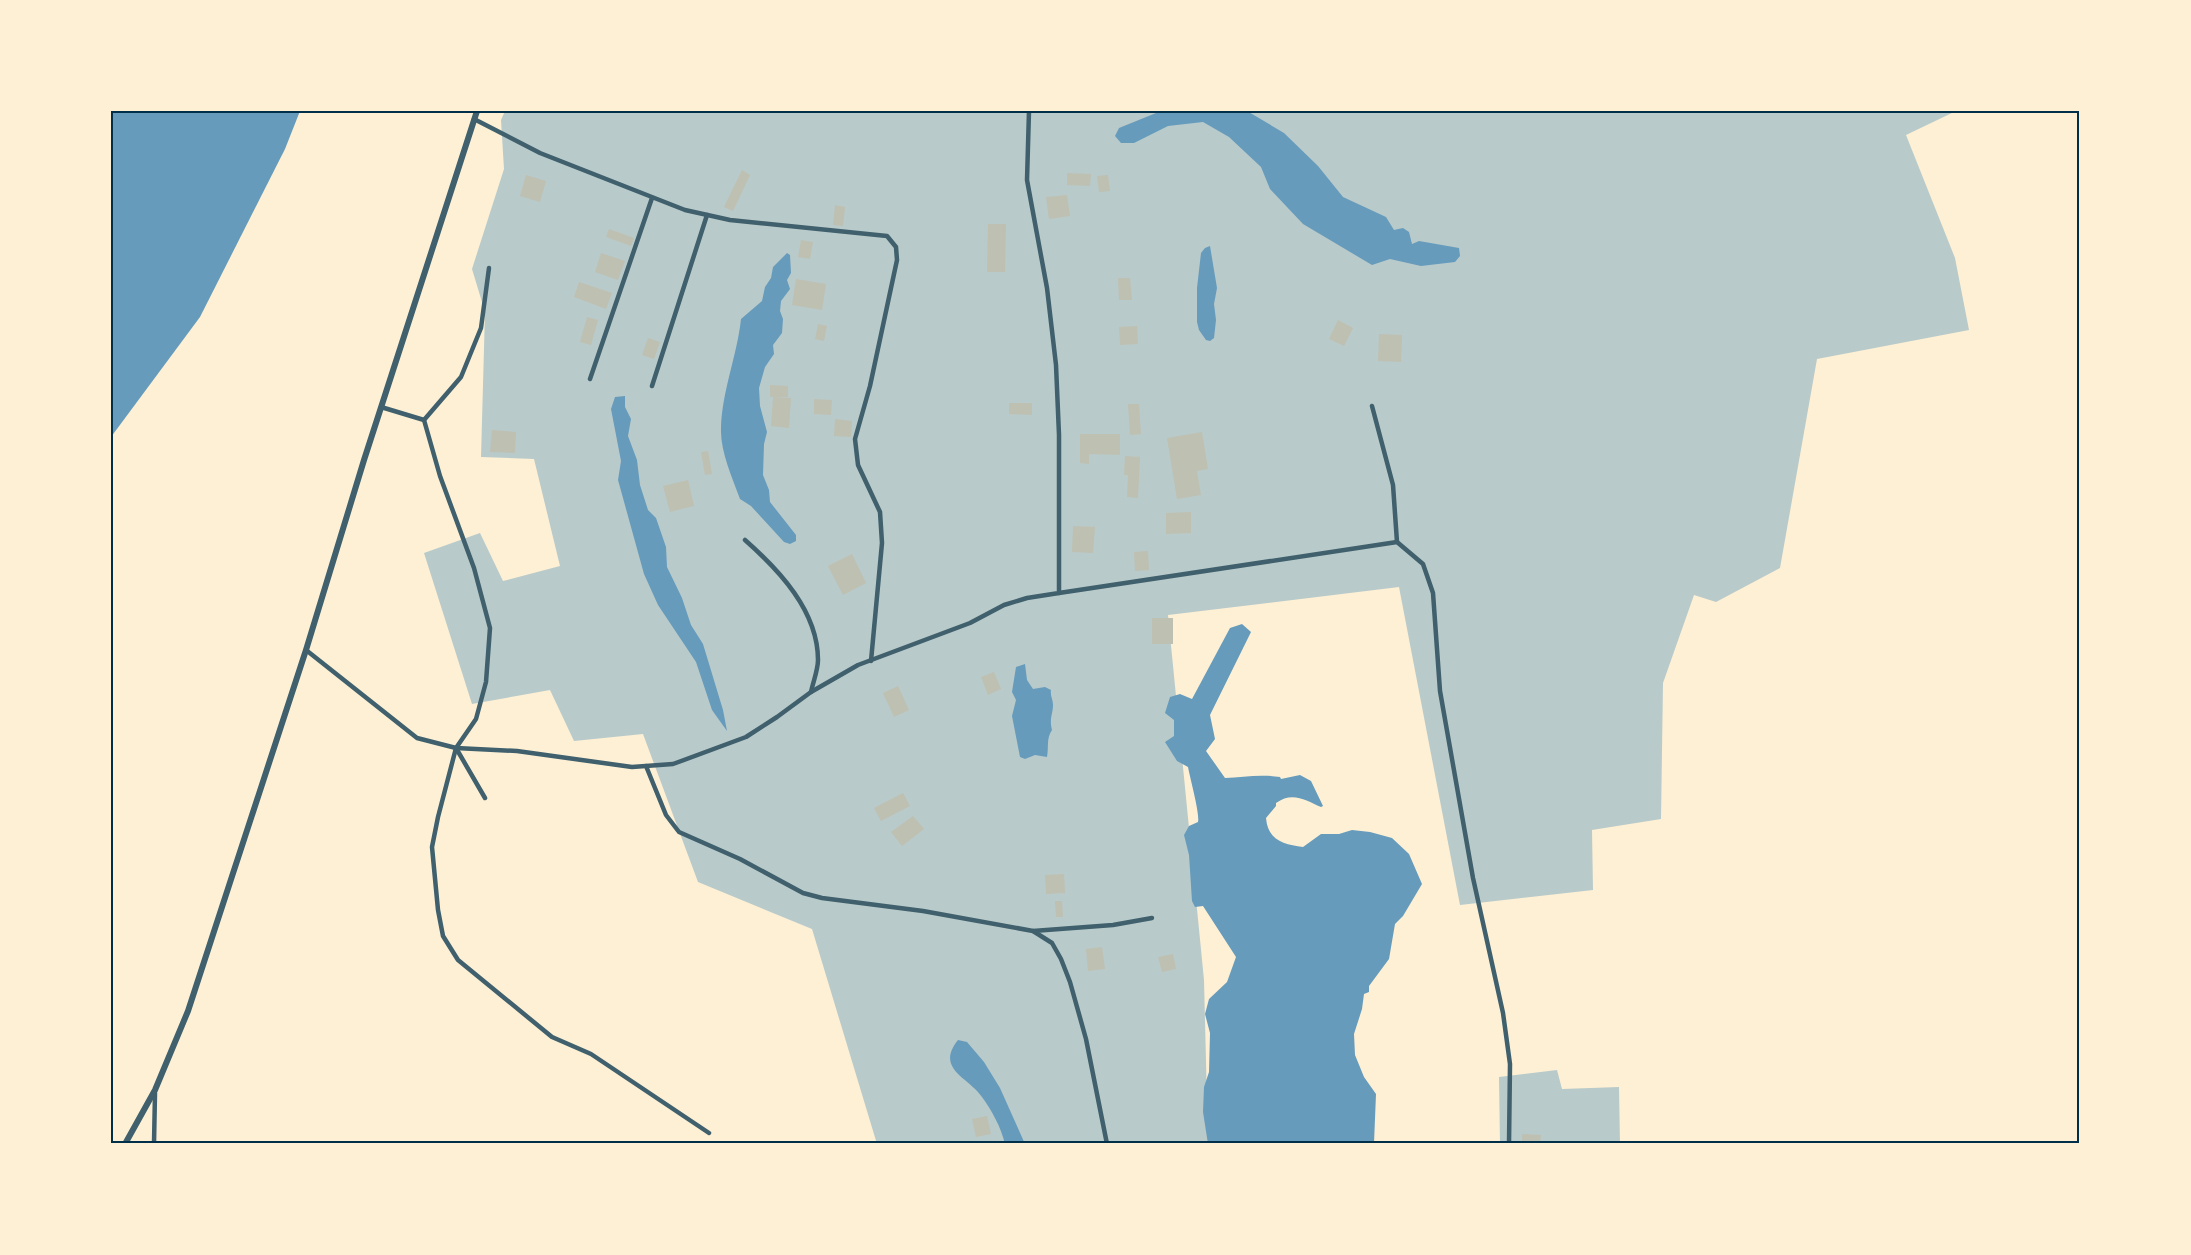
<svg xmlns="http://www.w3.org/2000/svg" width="2191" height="1255" viewBox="0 0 2191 1255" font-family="'IBM Plex Sans',sans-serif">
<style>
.green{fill:#b9caca}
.water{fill:#669bbc}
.building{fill:#bec0b2}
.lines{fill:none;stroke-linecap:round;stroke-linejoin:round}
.service{stroke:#3f606c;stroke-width:4.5}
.minor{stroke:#3f606c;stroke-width:6}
.neatline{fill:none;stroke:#003049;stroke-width:2}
</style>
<rect width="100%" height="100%" fill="#fdf0d5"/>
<g class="green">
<path d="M505 111H1956L1906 135 1955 258 1969 330 1817 359 1780 568 1716 602 1694 595 1663 683 1661 819 1592 830 1593 890 1460 905 1399 587 1168 615 1204 980 1208 1144H877L812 929 698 882 643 734 574 741 550 690 472 704 424 553 480 533 503 581 560 566 534 459 481 457 485 312 472 269 504 169 501 120Z"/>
<path d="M1557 1070 1562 1089 1619 1087 1620 1144H1500L1499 1077Z"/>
</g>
<g class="water">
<path d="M111 111H300L285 149 200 317 111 437Z"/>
<path d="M1161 111H1247L1284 133 1318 166 1343 197 1386 217 1394 230 1403 228 1409 232 1412 244 1419 241 1459 248 1460 256 1455 262 1421 266 1390 259 1372 265 1303 224 1270 189 1261 167 1229 137 1203 122 1168 126 1134 143H1121L1115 136 1119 128Z"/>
<path d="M1210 246 1217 288 1214 304 1216 320 1214 338 1210 341 1206 340 1199 330 1197 322V288L1201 253 1205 248Z"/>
<path d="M787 253 790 255 791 273 787 280 790 289 781 301 780 311 783 319 782 333 773 345 774 354 765 367 759 388 760 406 767 432 764 444 763 475 769 490 770 502 796 535V541L790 544 784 542 751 506 740 499C732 477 720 451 721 428 722 391 737 356 741 319L762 301 765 287 771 278 773 267Z"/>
<path d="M625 396V407L631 419 628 436 637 460 640 485 648 510 656 518 666 547 667 567 682 598 691 625 703 644 723 710 727 731 712 710 696 662 658 605 644 574 618 480 621 461 611 409 615 397Z"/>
<path d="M1242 624 1251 632 1210 715 1215 739 1206 751 1225 778C1243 777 1261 774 1280 777L1281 779 1300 775 1311 781 1323 806 1321 807C1306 800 1292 791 1276 803V806L1266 818C1268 841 1284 844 1303 847L1321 834H1339L1352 830 1370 832 1392 838 1409 854 1422 884 1403 916 1395 924 1389 959 1369 986V992L1364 994 1362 1009 1354 1034 1355 1055 1364 1077 1376 1094 1374 1143 1372 1144H1208L1203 1112 1204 1087 1209 1072 1210 1033 1205 1014 1209 999 1227 982 1236 957 1203 906 1195 907 1192 901 1189 855 1184 835 1189 826 1198 822C1200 814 1190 778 1188 767L1177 761 1165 742 1174 736V720L1165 713 1170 697 1180 694 1192 699 1230 628Z"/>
<path d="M1025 664 1027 680 1033 689 1045 687 1051 690C1050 696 1053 699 1053 705 1053 714 1049 718 1052 730 1046 739 1049 747 1047 757L1035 755 1025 759 1020 757 1012 716 1016 700 1012 692 1016 667Z"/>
<path d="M958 1040 967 1042 984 1062 1000 1088 1025 1144H1005C1001 1127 992 1111 982 1097 968 1077 935 1069 958 1040Z"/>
</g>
<g class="building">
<path d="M742 170 750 175 733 211 724 207Z"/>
<path d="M1067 173 1091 174 1090 186 1067 185Z"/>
<path d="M526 175 546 181 540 202 520 196Z"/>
<path d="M1108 175 1110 191 1099 192 1097 176Z"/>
<path d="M1067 195 1070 216 1049 219 1046 197Z"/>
<path d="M835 205 845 207 843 226 833 225Z"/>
<path d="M988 224H1006L1005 272H987Z"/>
<path d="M609 229 634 238 631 246 606 237Z"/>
<path d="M801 240 813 242 810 259 798 257Z"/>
<path d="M601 253 625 261 618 280 595 272Z"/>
<path d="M1118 278H1130L1132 300H1119Z"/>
<path d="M796 279 826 284 822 310 792 305Z"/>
<path d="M579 282 612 293 606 309 574 297Z"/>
<path d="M587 317 598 320 591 345 580 342Z"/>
<path d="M1338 320 1353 328 1344 346 1329 339Z"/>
<path d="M818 324 827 326 824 341 815 339Z"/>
<path d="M1137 326 1138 344 1120 345 1119 327Z"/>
<path d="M1379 334 1402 335 1401 362 1378 361Z"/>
<path d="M648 338 660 342 654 359 642 355Z"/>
<path d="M770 385 788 386V397H770Z"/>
<path d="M773 397 791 398 789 428 771 426Z"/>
<path d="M814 399 832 400 831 415 814 414Z"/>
<path d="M1009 403H1032V415L1009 414Z"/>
<path d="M1128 404H1139L1141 434 1130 435Z"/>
<path d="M835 419 852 421 851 437 834 436Z"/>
<path d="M492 430 516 432 515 453 490 452Z"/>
<path d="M1202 432 1208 469 1197 471 1201 495 1177 499 1167 438Z"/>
<path d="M1080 434H1120V455L1089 454V464L1080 463Z"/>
<path d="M708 451 712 474 705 475 701 452Z"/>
<path d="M1125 456 1140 457 1138 498 1127 497 1128 475H1124Z"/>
<path d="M688 480 694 506 670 512 663 486Z"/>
<path d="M1191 512V533L1166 534V513Z"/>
<path d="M1073 526 1095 527 1093 553 1072 552Z"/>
<path d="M1148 551 1149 570 1135 571 1134 552Z"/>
<path d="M852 554 866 583 843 595 828 566Z"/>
<rect x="1152" y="618" width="21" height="26"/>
<path d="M994 672 1001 689 988 695 981 677Z"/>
<path d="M898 686 909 710 894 717 883 693Z"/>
<path d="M903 793 910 806 881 821 874 808Z"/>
<path d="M913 816 924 829 902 846 891 832Z"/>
<path d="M1064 874 1065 893 1046 894 1045 875Z"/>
<path d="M1055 901H1062L1063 917H1056Z"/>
<path d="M1102 947 1105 969 1088 971 1086 949Z"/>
<path d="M1173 954 1176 969 1162 972 1158 957Z"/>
<path d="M987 1116 991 1134 976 1137 972 1119Z"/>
<path d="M1522 1134 1541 1135 1540 1144H1522Z"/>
</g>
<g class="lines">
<g class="service">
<path d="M474 119 540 153 685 210 730 220 887 236 896 247 897 260 870 386 855 439 858 465 880 512 882 543 871 661"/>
<path d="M590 379 652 198"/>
<path d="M652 386 707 215"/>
<path d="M1372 406 1393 485 1397 542"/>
<path d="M381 407 424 420 440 476 474 568 490 628 486 682 476 719 456 748 438 817 432 847 438 910 443 936 458 960 552 1037 591 1054 709 1133"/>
<path d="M424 420 461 377 481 328 489 268"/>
<path d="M745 540C779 570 818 611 818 660 818 670 813 682 811 692"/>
<path d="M1059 593 1397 542 1423 564 1433 593 1440 691 1473 878 1503 1013 1510 1064 1509 1144"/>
<path d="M306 650 417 738 456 748 517 751 632 767 673 764 746 737 777 717 811 692 858 665 970 623 1004 605 1027 598 1059 593V435L1056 365 1047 288 1027 180 1029 111"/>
<path d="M456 748 485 798"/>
<path d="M646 766 666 815 679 832 740 859 803 893 822 898 923 911 1033 931 1052 943 1061 959 1070 982 1086 1039 1107 1144"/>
<path d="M1033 931 1113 925 1152 918"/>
<path d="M154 1144 155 1093"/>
</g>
<path class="minor" d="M125 1144 155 1090 188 1011 306 650 364 460 477 111"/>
</g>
<rect width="2191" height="1255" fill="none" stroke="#fdf0d5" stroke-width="225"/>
<rect x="112" y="112" width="1966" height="1030" class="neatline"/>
</svg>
